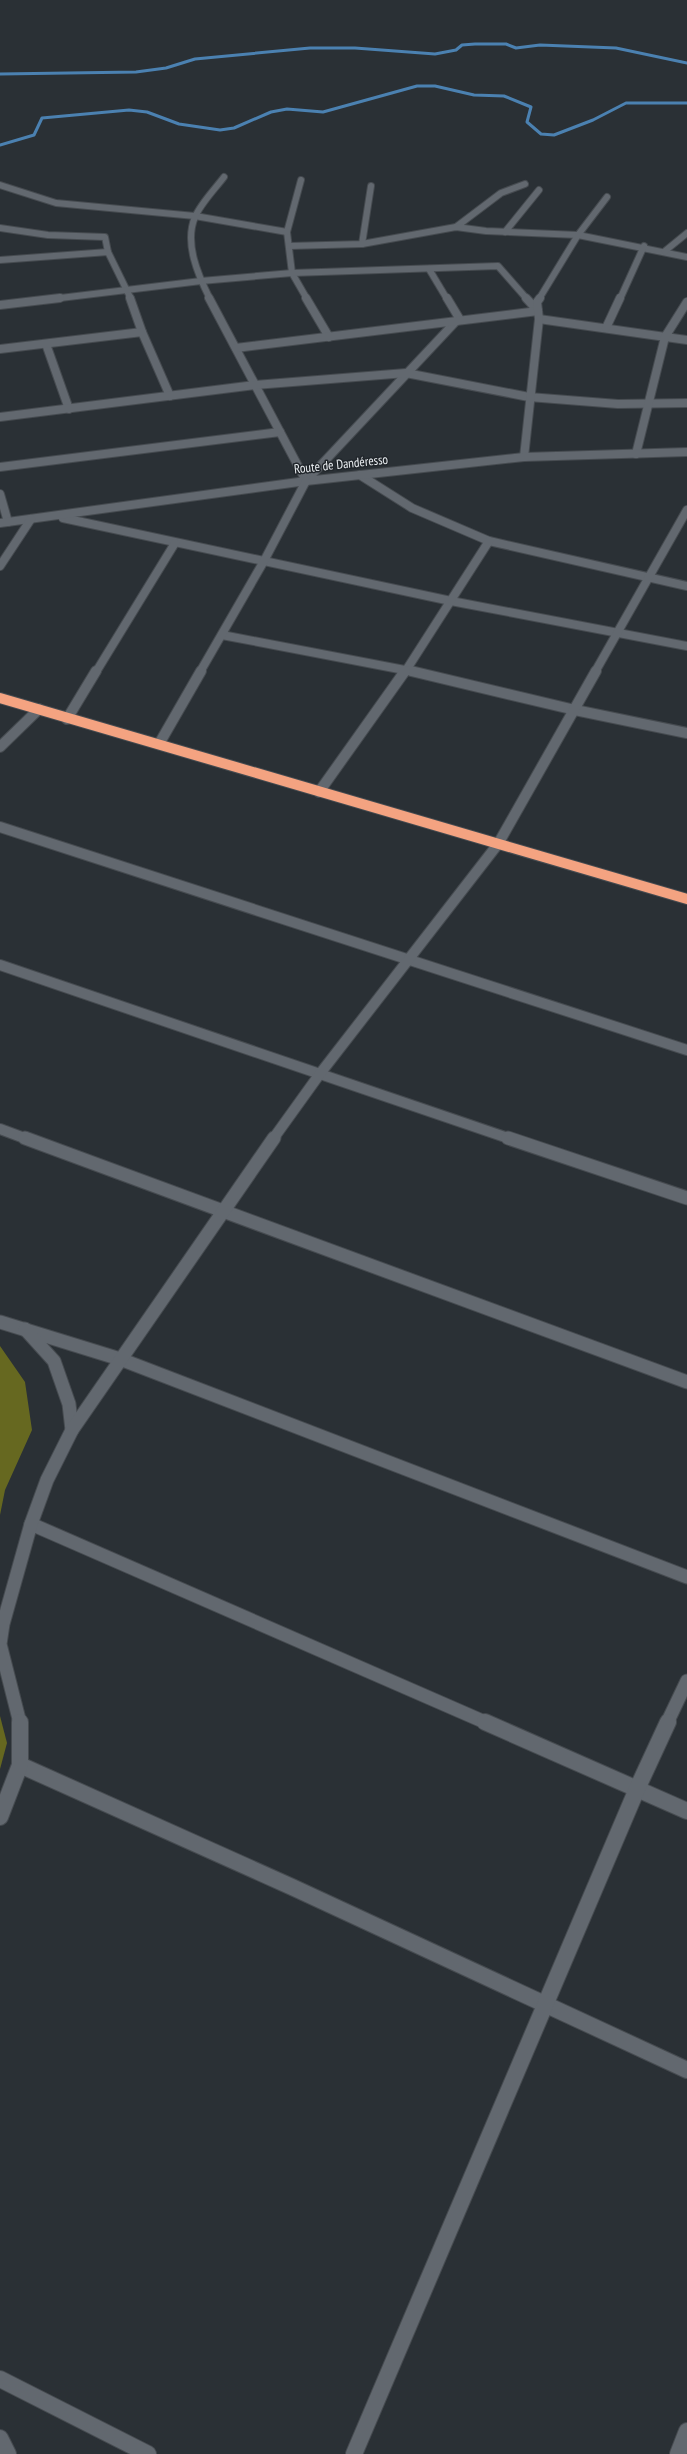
<svg xmlns="http://www.w3.org/2000/svg" width="687" height="2454" viewBox="0 0 687 2454" font-family="'PT Sans Narrow',sans-serif">
<style>
.forest{fill:#666820}
.lines{fill:none;stroke-linecap:round;stroke-linejoin:round}
.stream{stroke:#4b81b1;stroke-width:3}
.minor-far4-casing{stroke:#464b50;stroke-width:8}
.minor-far3-casing{stroke:#464b50;stroke-width:10}
.minor-far2-casing{stroke:#464b50;stroke-width:12}
.minor-far1-casing{stroke:#464b50;stroke-width:15}
.minor-casing{stroke:#464b50;stroke-width:18}
.highway-casing{stroke:#464b50;stroke-width:12}
.minor-far4{stroke:#62686f;stroke-width:6}
.minor-far3{stroke:#62686f;stroke-width:8}
.minor-far2{stroke:#62686f;stroke-width:10}
.minor-far1{stroke:#62686f;stroke-width:13}
.minor{stroke:#62686f;stroke-width:16}
.highway{stroke:#f4a381;stroke-width:10}
.labels{text-anchor:middle;dominant-baseline:central;stroke-width:3;stroke-linejoin:round;paint-order:stroke}
.far-street-label{font-size:13px;fill:#e9edf0;stroke:#21262b}
</style>
<rect width="100%" height="100%" fill="#2a3035"/>
<g class="forest">
<path d="M0 1346 25 1382 32 1430 5 1490 0 1515Z"/>
<path d="M0 1716 7 1743 0 1769Z"/>
</g>
<g class="lines">
<g class="stream">
<path d="M0 74 136 72 166 68 195 59 310 48H355L435 54 456 50 462 45 475 44H506L516 48 540 45 616 48 687 63"/>
<path d="M0 145 34 135 42 118 129 110 147 112 179 124 220 130 234 128 271 112 287 109 323 112 417 86H435L474 95 504 96 531 107 527 122 541 134 554 135 593 120 626 103H687"/>
</g>
<defs>
<g id="minor-far4">
<path d="M301 180 287 232 292 273 307 299"/>
<path d="M0 185 56 203 195 216 287 232"/>
<path d="M456 227 501 193 525 184"/>
<path d="M0 228 48 235 105 237 108 252"/>
<path d="M505 232 539 190"/>
<path d="M362 244 371 186"/>
<path d="M289 246 362 244 456 227 486 231 578 235 687 257"/>
<path d="M665 251 687 233"/>
<path d="M0 260 108 252 131 299"/>
<path d="M429 269 447 299"/>
<path d="M52 299 201 281 292 273 498 266 527 299"/>
<path d="M210 299C198 275 184 243 195 217 201 203 215 189 224 177"/>
<path d="M539 299 578 235 607 197"/>
<path d="M620 299 644 246"/>
</g>
<g id="minor-far3">
<path d="M130 298 142 332"/>
<path d="M209 298 306 481 459 318 447 298"/>
<path d="M306 298 329 337"/>
<path d="M526 298 538 311"/>
<path d="M0 305 60 298"/>
<path d="M539 319 687 340"/>
<path d="M606 328 620 298"/>
<path d="M46 344 69 409"/>
<path d="M236 348 538 311"/>
<path d="M0 349 142 332 170 396"/>
<path d="M0 417 255 385 406 373 529 397 618 404 687 403"/>
<path d="M636 454 665 337 687 302"/>
<path d="M524 457 539 319 537 302 540 298"/>
<path d="M0 467 280 432"/>
<path d="M360 475 412 508 489 541 687 586"/>
<path d="M0 494 8 522"/>
<path d="M63 518 451 601 687 646"/>
<path d="M0 523 306 481 524 457 687 452"/>
<path d="M0 566 31 519"/>
<path d="M222 635 415 672"/>
<path d="M96 672 175 543"/>
<path d="M200 672 264 561 306 481"/>
<path d="M405 672 489 541"/>
<path d="M595 672 687 510"/>
</g>
<g id="minor-far2">
<path d="M411 671 575 710 687 733"/>
<path d="M67 719 96 671"/>
<path d="M159 744 201 671"/>
<path d="M0 747 39 709"/>
<path d="M319 792 405 671"/>
<path d="M0 827 687 1050"/>
<path d="M0 965 511 1139"/>
<path d="M0 1129 27 1139"/>
<path d="M273 1139 319 1075 498 844 596 671"/>
</g>
<g id="minor-far1">
<path d="M25 1138 687 1382"/>
<path d="M508 1138 687 1198"/>
<path d="M0 1322 120 1359 687 1577"/>
<path d="M25 1329 54 1361 69 1404 72 1430"/>
<path d="M31 1524 487 1723"/>
<path d="M20 1723 0 1644 3 1624 31 1524 47 1480 72 1430 274 1138"/>
<path d="M667 1723 687 1681"/>
</g>
<g id="minor">
<path d="M485 1722 687 1811"/>
<path d="M20 1765 292 1887 687 2070"/>
<path d="M0 1817 20 1765V1722"/>
<path d="M0 2379 148 2454"/>
<path d="M0 2438 8 2454"/>
<path d="M354 2454 637 1789 668 1722"/>
<path d="M678 2454 687 2431"/>
</g>
<path id="highway" d="M0 698 687 899"/>
</defs>
<use href="#minor-far4" class="minor-far4-casing"/>
<use href="#minor-far3" class="minor-far3-casing"/>
<use href="#minor-far2" class="minor-far2-casing"/>
<use href="#minor-far1" class="minor-far1-casing"/>
<use href="#minor" class="minor-casing"/>
<use href="#highway" class="highway-casing"/>
<use href="#minor-far4" class="minor-far4"/>
<use href="#minor-far3" class="minor-far3"/>
<use href="#minor-far2" class="minor-far2"/>
<use href="#minor-far1" class="minor-far1"/>
<use href="#minor" class="minor"/>
<use href="#highway" class="highway"/>
</g>
<g class="labels">
<g class="far-street-label">
<text transform="translate(341 464) rotate(-6)">Route de Dandéresso</text>
</g>
</g>
</svg>
